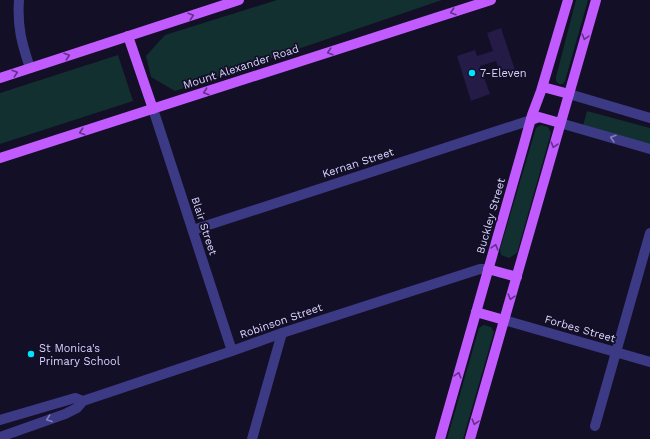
<svg xmlns="http://www.w3.org/2000/svg" width="650" height="439" viewBox="0 0 650 439" font-family="'Work Sans',sans-serif">
<style>
.green{fill:#12302f}
.building{fill:#241b47}
.lines{fill:none;stroke-linecap:round;stroke-linejoin:round}
.minor{stroke:#3d3a85;stroke-width:10}
.major{stroke:#c25bff;stroke-width:10}
.oneway{stroke:#623188}
.oneway2{stroke:#837fbc}
.poi-dot{fill:#00e5ff;stroke:#130f26;stroke-width:1.5}
.labels{text-anchor:middle;dominant-baseline:central;stroke-width:3.5;stroke-linejoin:round;paint-order:stroke}
.street-label{font-size:11px;fill:#d9d4ff;stroke:#130f26}
.poi-label{font-size:11px;fill:#d9d4ff;stroke:#130f26;text-anchor:start}
</style>
<rect width="100%" height="100%" fill="#130f26"/>
<g class="green">
<path d="M277 0H442L175 91 151 77 146 56 165 35Z"/>
<path d="M576 0H588L565 81 563 84H559L556 81V77Z"/>
<path d="M118 55 133 101 0 144V93Z"/>
<path d="M587 111 650 128V144L583 126Z"/>
<path d="M541 125 548 127 551 133 517 253 509 258 501 255 500 249 536 128Z"/>
<path d="M484 325 491 327 494 332 463 439H447L479 328Z"/>
</g>
<path class="building" d="M501 28 515 70 501 75 496 61 480 66 490 94 471 101 457 56 475 50 477 56 493 51 487 33Z"/>
<g class="lines">
<g class="minor">
<path d="M19 0C17 27 22 44 30 68"/>
<path d="M569 94 650 118"/>
<path d="M153 109 232 351"/>
<path d="M560 123 650 149"/>
<path d="M193 230 531 120"/>
<path d="M504 320 650 362"/>
<path d="M0 420 75 398 83 401"/>
<path d="M595 426 650 233"/>
<path d="M0 437 65 414 77 408 83 401 232 351 282 333 480 269H488"/>
<path d="M252 439 282 333"/>
</g>
<g class="major">
<path d="M128 36 153 109"/>
<path d="M0 78 239 0"/>
<path d="M543 87 569 94"/>
<path d="M531 120 539 117 560 123"/>
<path d="M0 158 491 0"/>
<path d="M488 269 517 277"/>
<path d="M476 312 504 320"/>
<path d="M440 439 524 144 532 115 541 91 568 0"/>
<path d="M470 439 596 0"/>
</g>
</g>
<defs><path id="oneway-chevron" d="M-2-3.5L2.5 0L-2 3.5" fill="none" stroke-width="1.6" stroke-linecap="round" stroke-linejoin="round"/></defs>
<g class="oneway">
<use href="#oneway-chevron" transform="translate(453 12) rotate(162)"/>
<use href="#oneway-chevron" transform="translate(191 16) rotate(-18)"/>
<use href="#oneway-chevron" transform="translate(585 37) rotate(106)"/>
<use href="#oneway-chevron" transform="translate(330 52) rotate(162)"/>
<use href="#oneway-chevron" transform="translate(67 56) rotate(-18)"/>
<use href="#oneway-chevron" transform="translate(15 73) rotate(-18)"/>
<use href="#oneway-chevron" transform="translate(206 92) rotate(162)"/>
<use href="#oneway-chevron" transform="translate(82 132) rotate(162)"/>
<use href="#oneway-chevron" transform="translate(554 145) rotate(106)"/>
<use href="#oneway-chevron" transform="translate(495 247) rotate(-74)"/>
<use href="#oneway-chevron" transform="translate(511 297) rotate(106)"/>
<use href="#oneway-chevron" transform="translate(458 375) rotate(-74)"/>
<use href="#oneway-chevron" transform="translate(475 422) rotate(106)"/>
</g>
<g class="oneway2">
<use href="#oneway-chevron" transform="translate(613 138) rotate(-164)"/>
<use href="#oneway-chevron" transform="translate(49 419) rotate(160)"/>
</g>
<g class="poi-dot">
<circle cx="472" cy="73" r="4"/>
<circle cx="31" cy="354" r="4"/>
</g>
<g class="labels">
<g class="street-label">
<text transform="translate(241 67) rotate(-18)">Mount Alexander Road</text>
<text transform="translate(358 163) rotate(-18)">Kernan Street</text>
<text transform="translate(491 216) rotate(-74)">Buckley Street</text>
<text transform="translate(204 226) rotate(72)">Blair Street</text>
<text transform="translate(281 321) rotate(-19)">Robinson Street</text>
<text transform="translate(580 329) rotate(16)">Forbes Street</text>
</g>
<g class="poi-label">
<text x="480" y="73">7-Eleven</text>
<text x="39" y="348">St Monica's<tspan x="39" dy="13">Primary School</tspan></text>
</g>
</g>
</svg>
